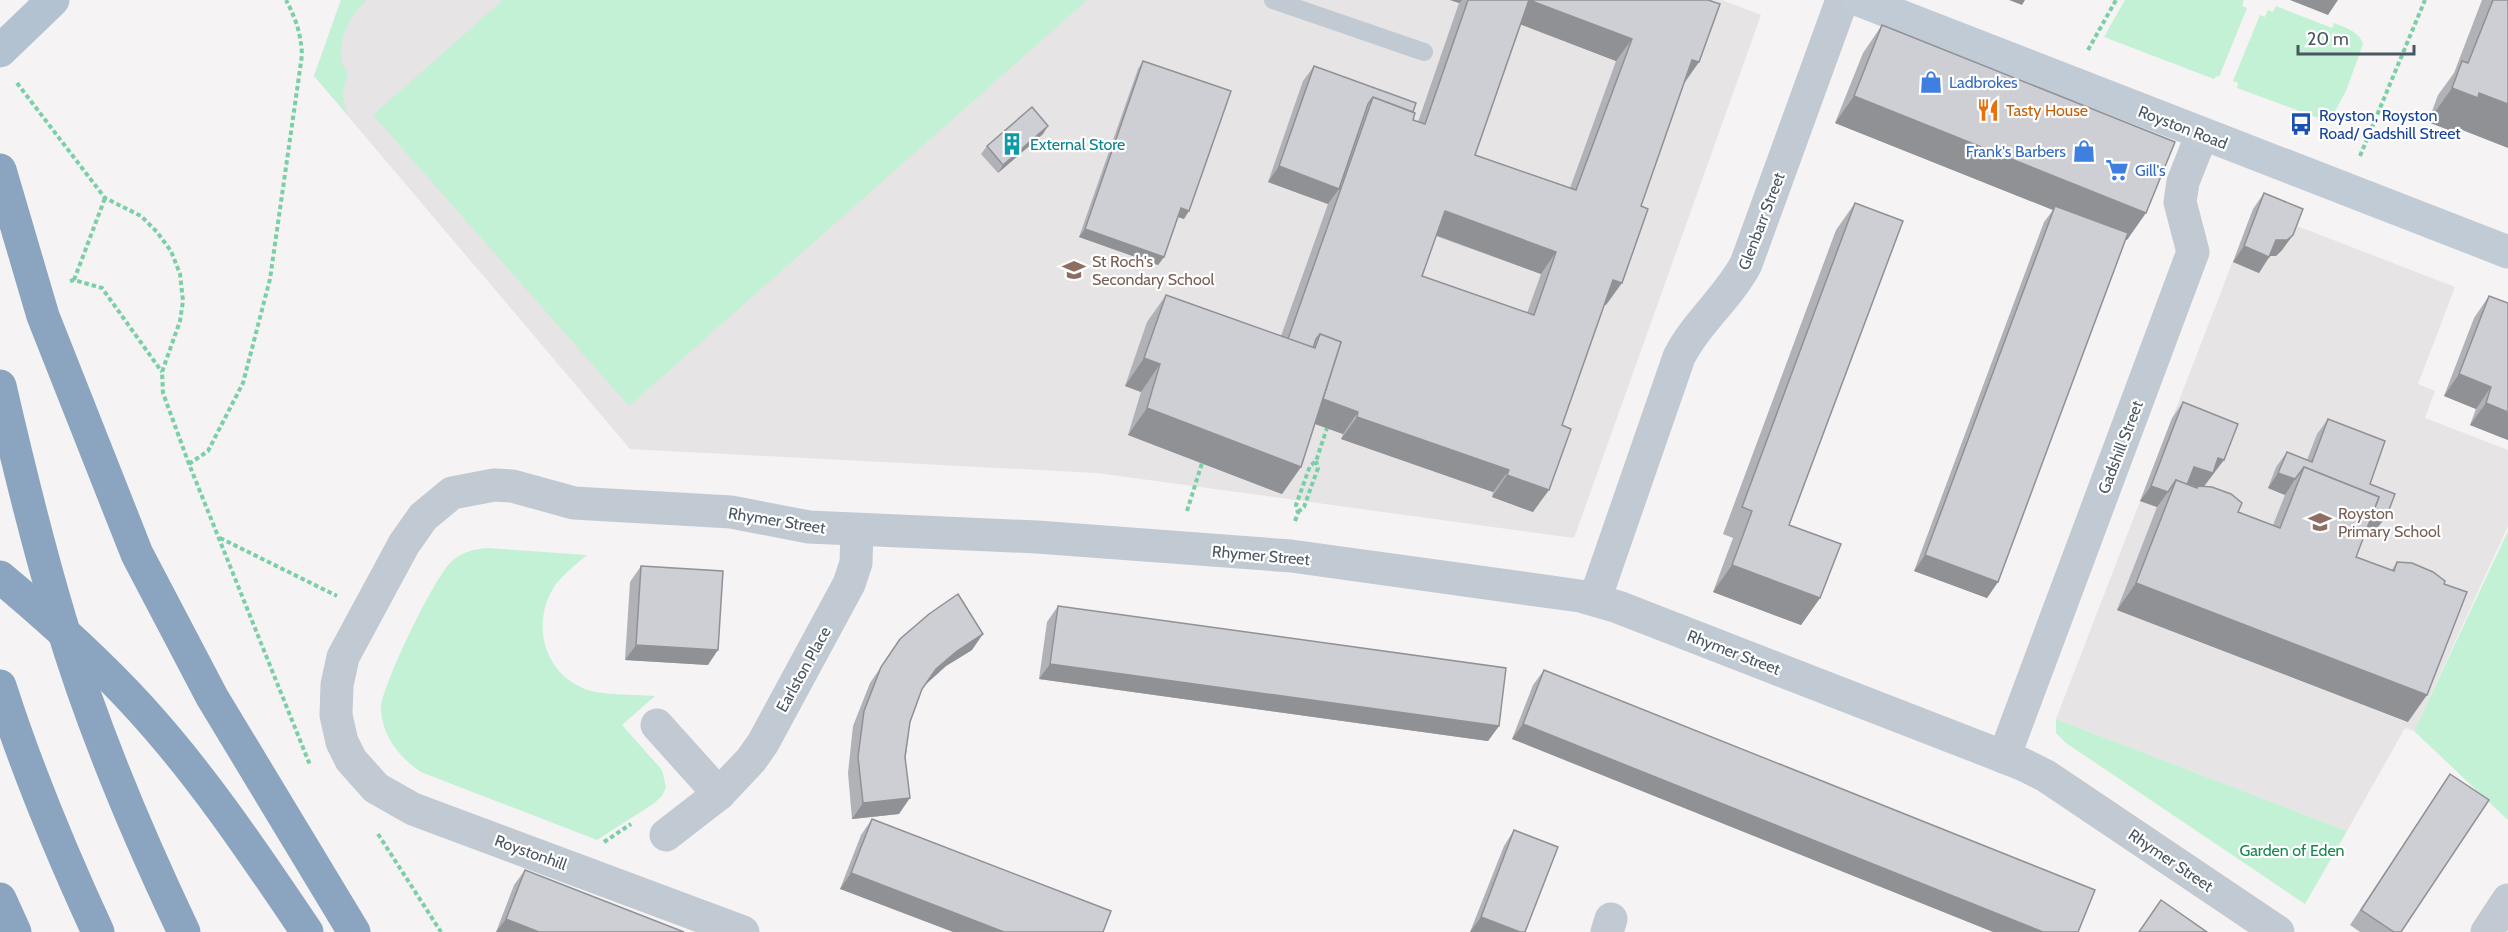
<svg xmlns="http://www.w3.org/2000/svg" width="2508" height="932" font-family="Cabin,sans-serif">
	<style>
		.education { fill: #e6e4e5 }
		.green { fill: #c3f1d5 }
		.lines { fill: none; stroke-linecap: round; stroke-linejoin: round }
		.path { stroke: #7ad0a6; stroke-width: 4; stroke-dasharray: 4.5 3; stroke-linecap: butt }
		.lane { stroke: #c1cad2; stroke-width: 18 }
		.street { stroke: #c1cad2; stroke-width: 33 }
		.secondary { stroke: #c1cbd6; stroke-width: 33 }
		.primary { stroke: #b3c2d1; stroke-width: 33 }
		.highway { stroke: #8ba5c1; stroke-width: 33 }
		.wall { fill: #b0b2b7; fill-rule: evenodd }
		.shaded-wall { fill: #909195 }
		.building { fill: #cdcfd5; stroke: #909195; stroke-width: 1.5; fill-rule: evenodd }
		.labels { text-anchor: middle; stroke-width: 4.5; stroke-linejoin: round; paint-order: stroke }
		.shop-label { font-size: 16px; fill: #366cbe; stroke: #fff; text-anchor: start }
		.food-label { font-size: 16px; fill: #c56008; stroke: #fff; text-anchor: start }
		.transit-label { font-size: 16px; fill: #164399; stroke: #fff; text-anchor: start }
		.street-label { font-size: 16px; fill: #4a5661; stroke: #fff }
		.culture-label { font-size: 16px; fill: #0d838f; stroke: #fff; text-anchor: start }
		.education-label { font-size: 16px; fill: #785e54; stroke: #fff; text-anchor: start }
		.park-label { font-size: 16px; fill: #17864f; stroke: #fff }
	</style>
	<rect width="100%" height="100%" fill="#f5f3f3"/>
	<g class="education">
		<polygon points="341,0 1722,0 1761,15 1574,538 1097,473 630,449 314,76"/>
		<polygon points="2253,209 2455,287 2418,384 2435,391 2425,418 2508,450 2508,526 2414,731 2405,728 2347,831 2056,719"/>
	</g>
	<g class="green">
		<path d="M 341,0 L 367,0 C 347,17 331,51 348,74 C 341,90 342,100 348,115 L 314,76 Z"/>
		<polygon points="503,0 1087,0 629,406 373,115"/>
		<polygon points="2125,0 2244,0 2242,6 2247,8 2219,77 2216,76 2214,79 2104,37"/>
		<path d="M 2276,6 L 2332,28 L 2334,23 C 2346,28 2359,31 2363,44 L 2346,91 L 2329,122 L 2237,88 L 2238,83 L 2233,81 L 2260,15 L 2265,17 L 2268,10 L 2273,12 Z"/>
		<polygon points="2508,531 2508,820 2414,731"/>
		<path d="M 488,548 L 587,555 C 576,564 565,573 556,584 C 530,621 543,673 585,689 C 603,696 635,694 655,696 L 622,725 L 662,770 L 666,787 L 662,796 L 653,804 L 597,840 L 421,772 C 400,758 382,736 381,709 C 380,689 435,576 451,562 C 462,552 473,549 488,548 Z"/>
		<polygon points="2056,719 2347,831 2305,904 2066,743 2056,733"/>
	</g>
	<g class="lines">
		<g class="path">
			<polyline points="2088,50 2116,0"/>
			<polyline points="17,83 105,198 141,216 157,232 171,251 180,274 183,301 180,321 162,372 163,393 189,464 310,765"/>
			<polyline points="2360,156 2425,0"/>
			<polyline points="74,280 105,198"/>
			<polyline points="70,281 74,280 102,288 162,372"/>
			<path d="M 189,464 L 208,451 L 243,383 L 270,279 L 302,55 C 301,34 296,19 286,0"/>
			<polyline points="1187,511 1202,463"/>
			<polyline points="1298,512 1304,507 1318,468 1316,461"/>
			<polyline points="1295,521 1298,513 1296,505 1310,466 1316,461 1327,428"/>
			<polyline points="220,538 337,596"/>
			<polyline points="378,834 441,932"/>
			<polyline points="604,842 631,824"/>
		</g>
		<polyline class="lane" points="1273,0 1424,52"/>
		<g class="street">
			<path d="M 1595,599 L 1679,357 C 1696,323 1728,298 1746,264 L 1842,0"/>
			<polyline points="657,725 719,794"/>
			<polyline points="2004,757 2193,252 2180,202 2183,182 2202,134"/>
			<polyline points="666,835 719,794 751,760 763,743 849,584 856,563 857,530"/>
			<polyline points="743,932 413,809 376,788 351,760 342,742 336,715 337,685 343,657 404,544 423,517 452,493 494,485 512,486 574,503 731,512 809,527 1037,537 1291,556 1580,596 1618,607 2022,764 2046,776 2278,932"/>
			<polyline points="1607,932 1611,919"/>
			<polyline points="2487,932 2508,900"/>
		</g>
		<polyline class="secondary" points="1859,0 2508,252"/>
		<polyline class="primary" points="0,51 53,0"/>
		<g class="highway">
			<polyline points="0,170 43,316 137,554 212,697 354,932"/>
			<path d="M 0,386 C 18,464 37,542 60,619 C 92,727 136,831 184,932"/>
			<path d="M 0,577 C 49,618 97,661 140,708 C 203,777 255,855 307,932"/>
			<path d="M 0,686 C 27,770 61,852 98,932"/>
			<polyline points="0,899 15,932"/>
		</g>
	</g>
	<g class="wall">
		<path d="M 1450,0 L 1708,0 L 1699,62 L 1684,84 L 1606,305 L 1604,305 L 1562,425 L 1533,512 L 1492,497 L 1493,492 L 1341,439 L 1343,434 L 1315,424 L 1301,467 L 1282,494 L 1128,435 L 1141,392 L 1125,386 L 1147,322 L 1166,295 L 1281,336 L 1328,204 L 1268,182 L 1303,81 L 1314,66 L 1413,112 L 1413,120 L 1418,122 L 1459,3 ZM 1520,24 L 1616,61 L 1570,188 L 1475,155 ZM 1436,236 L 1541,274 L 1527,313 L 1422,276 Z"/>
		<polygon points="2482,0 2508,0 2457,128 2454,132 2428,122 2438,95 2454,73"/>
		<polygon points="1882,25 2127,240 2125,239 1998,582 1987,598 1914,571 2044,222 2053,210 1835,123 1863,53"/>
		<polygon points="1143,61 1184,219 1178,217 1164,257 1158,265 1079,237 1138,69"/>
		<polygon points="1043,134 998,173 981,154 987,146"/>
		<polygon points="2264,193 2293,235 2282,250 2276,256 2270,256 2259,273 2233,262 2253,209"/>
		<polygon points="1855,203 1789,525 1820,598 1801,625 1713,592 1733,538 1723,534 1836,230"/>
		<polygon points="2489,296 2508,303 2508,440 2470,425 2476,409 2444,396 2474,318"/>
		<polygon points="2183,402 2213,475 2212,475 2204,486 2238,512 2273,525 2285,495 2268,488 2276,467 2287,452 2307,460 2317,434 2328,419 2370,484 2376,530 2368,527 2356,557 2391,571 2397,562 2408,722 2117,610 2157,507 2140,501 2172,418"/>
		<polygon points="641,566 708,665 625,660 630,582"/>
		<polygon points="1058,606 1499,726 1488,741 1039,679 1047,622"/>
		<polygon points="900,639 972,650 946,666 925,685 922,689 910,722 899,814 852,819 848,773 853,726 870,683"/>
		<polygon points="1544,670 2078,932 1512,739 1533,685"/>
		<polygon points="2450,774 2401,932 2360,932 2350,925"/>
		<polygon points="872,819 1103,932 840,889 861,835"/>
		<polygon points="1514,830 1525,932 1470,932 1504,846"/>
		<polygon points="525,870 684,932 496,932 514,885"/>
	</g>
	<g class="shaded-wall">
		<polygon points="1450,0 1462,0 1459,3"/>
		<polygon points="1529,0 1632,39 1616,61 1514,22"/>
		<polygon points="2009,0 2025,0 2022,5"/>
		<polygon points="2290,0 2338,0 2328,15"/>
		<polygon points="1692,60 1699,62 1683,84"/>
		<polygon points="2452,88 2479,93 2508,104 2508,148 2457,128 2454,132 2428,122"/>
		<polygon points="1854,96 2146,213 2127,240 2054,211 2055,206 2053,210 1835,123"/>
		<polygon points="1048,126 1043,134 998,173 1003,165"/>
		<polygon points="1279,166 1339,189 1328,204 1268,182"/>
		<polygon points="1181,208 1189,211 1184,219 1175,216"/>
		<polygon points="1445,211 1556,252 1541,274 1430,233"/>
		<polygon points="1085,229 1164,257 1158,265 1079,237"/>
		<polygon points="2293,235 2282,250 2276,256 2266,256 2269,257 2259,273 2233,262 2244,246 2276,240"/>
		<polygon points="1613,280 1622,283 1606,305 1598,302"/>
		<polygon points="1144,358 1160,364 1141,392 1125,386"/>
		<polygon points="2459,374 2491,387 2476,409 2444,396"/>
		<polygon points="1319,398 1358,412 1343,434 1304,420"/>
		<polygon points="2486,403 2508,412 2508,440 2470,425"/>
		<polygon points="1147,408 1301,467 1282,494 1128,435"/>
		<polygon points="1357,417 1509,470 1493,492 1341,439"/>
		<polygon points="2218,458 2224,460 2202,489 2183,482 2194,467"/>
		<polygon points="2278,473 2295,479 2285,495 2268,488"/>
		<polygon points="1507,475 1549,490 1533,512 1492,497"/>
		<polygon points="2299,481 2387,515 2376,530 2292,498"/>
		<polygon points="2151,486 2168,492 2157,507 2140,501"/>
		<polygon points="1925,555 1998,582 1987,598 1914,571"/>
		<polygon points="1732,565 1820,598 1801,625 1713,592"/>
		<polygon points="2136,583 2427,695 2408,722 2117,610"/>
		<polygon points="983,634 972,650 946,666 925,685 936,669 957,651"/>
		<polygon points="636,645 718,650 708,665 625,660"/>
		<polygon points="1050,664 1499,726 1488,741 1039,679"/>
		<polygon points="1523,724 2043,932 1993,932 1512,739"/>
		<polygon points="910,798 899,814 852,819 863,803"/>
		<polygon points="851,873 1004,932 953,932 840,889"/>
		<polygon points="1481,917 1520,932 1470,932"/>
		<polygon points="506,919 539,932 496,932"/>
	</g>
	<g class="building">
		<path d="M 1468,0 L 1529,0 L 1475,155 L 1576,190 L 1632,39 L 1529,0 L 1708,0 L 1720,4 L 1699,62 L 1692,60 L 1641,206 L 1648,209 L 1622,283 L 1613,280 L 1562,425 L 1571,429 L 1549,490 L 1507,475 L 1509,470 L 1357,417 L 1358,412 L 1323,399 L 1341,342 L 1320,334 L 1316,339 L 1313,348 L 1288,339 L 1373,97 L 1415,113 L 1413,120 L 1425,124 ZM 1445,211 L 1556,252 L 1534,315 L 1422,276 Z"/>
		<polygon points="2493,0 2508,0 2508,104 2479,93 2478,98 2452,88 2462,61 2468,63"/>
		<polygon points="1882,25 2175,142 2146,213 1854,96"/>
		<polygon points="1143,61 1231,91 1189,211 1181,208 1164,257 1085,229"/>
		<polygon points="1314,66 1416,103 1413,112 1373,97 1368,104 1339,189 1279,166"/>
		<polygon points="1032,107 1048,126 1003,165 987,146"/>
		<polygon points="2264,193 2303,209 2293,235 2287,240 2276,240 2269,257 2244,246"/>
		<polygon points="1855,203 1903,221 1789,525 1841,544 1820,598 1732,565 1752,511 1742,507"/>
		<polygon points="2055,206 2128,233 1998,582 1925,555"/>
		<polygon points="1166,295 1315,348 1320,334 1341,342 1301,467 1147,408 1160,364 1144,358"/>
		<polygon points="2489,296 2508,303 2508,412 2486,403 2491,387 2459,374"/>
		<polygon points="2183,402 2238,424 2224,460 2218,458 2213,473 2194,467 2187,485 2176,480 2168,492 2151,486"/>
		<polygon points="2328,419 2385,441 2370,484 2395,494 2387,515 2374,510 2379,497 2304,467 2295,479 2278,473 2287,452 2312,462"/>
		<polygon points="2304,467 2379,497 2356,557 2394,571 2397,562 2412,563 2433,572 2445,581 2444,584 2467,592 2427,695 2136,583 2176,480 2197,488 2198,486 2212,487 2231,494 2242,503 2238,512 2280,528"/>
		<polygon points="641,566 723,571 718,650 636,645"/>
		<polygon points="958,594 983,634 957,651 936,669 922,689 910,722 905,757 910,798 863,803 858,757 864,711 881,667 900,639 929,614"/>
		<polygon points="1058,606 1506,668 1499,726 1050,664"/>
		<polygon points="1544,670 2095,890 2078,932 2043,932 1523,724"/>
		<polygon points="2450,774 2489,800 2401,932 2394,932 2361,910"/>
		<polygon points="872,819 1111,911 1103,932 1004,932 851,873"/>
		<polygon points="1514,830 1558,847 1525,932 1520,932 1481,917"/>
		<polygon points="525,870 684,932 539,932 506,919"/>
		<polygon points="2161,900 2207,932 2139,932"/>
	</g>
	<defs>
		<g id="shop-bare" transform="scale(1.8)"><path d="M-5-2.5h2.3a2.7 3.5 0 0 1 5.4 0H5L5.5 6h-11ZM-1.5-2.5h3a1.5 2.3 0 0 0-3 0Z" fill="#3f7fe0" stroke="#fff" stroke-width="2.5" paint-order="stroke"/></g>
		<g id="restaurant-bare" transform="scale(1.8)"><path d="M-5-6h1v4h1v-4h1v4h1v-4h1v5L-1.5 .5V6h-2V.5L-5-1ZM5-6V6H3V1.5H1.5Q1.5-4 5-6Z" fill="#e8710a" stroke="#fff" stroke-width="2.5" paint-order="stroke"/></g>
		<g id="bus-bare" transform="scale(1.8)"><path d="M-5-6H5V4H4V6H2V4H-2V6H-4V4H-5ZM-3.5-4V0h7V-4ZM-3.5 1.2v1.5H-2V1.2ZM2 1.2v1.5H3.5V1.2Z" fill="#1a4fb4" stroke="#fff" stroke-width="2.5" paint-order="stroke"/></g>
		<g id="building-bare" transform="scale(1.8)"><path d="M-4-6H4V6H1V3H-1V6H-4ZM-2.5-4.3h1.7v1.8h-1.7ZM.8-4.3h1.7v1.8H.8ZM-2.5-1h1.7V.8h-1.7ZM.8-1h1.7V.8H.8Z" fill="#0f9aa8" stroke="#fff" stroke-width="2.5" paint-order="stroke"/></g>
		<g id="supermarket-bare" transform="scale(1.8)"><path d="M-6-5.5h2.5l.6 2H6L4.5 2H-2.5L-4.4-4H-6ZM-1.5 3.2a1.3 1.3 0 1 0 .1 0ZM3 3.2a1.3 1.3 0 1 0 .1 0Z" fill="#3f7fe0" stroke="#fff" stroke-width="2.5" paint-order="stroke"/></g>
		<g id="school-bare" transform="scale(1.8)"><path d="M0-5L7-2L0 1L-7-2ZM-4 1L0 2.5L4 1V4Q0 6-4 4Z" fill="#8d6e63" stroke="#fff" stroke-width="2.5" paint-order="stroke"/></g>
	</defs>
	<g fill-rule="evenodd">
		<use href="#shop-bare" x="1931" y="82"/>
		<use href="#restaurant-bare" x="1988" y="110"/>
		<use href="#bus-bare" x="2301" y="124"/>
		<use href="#building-bare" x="1012" y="144"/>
		<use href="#shop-bare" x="2084" y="151"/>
		<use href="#supermarket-bare" x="2117" y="170"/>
		<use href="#school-bare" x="1074" y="270"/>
		<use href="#school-bare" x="2320" y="522"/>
	</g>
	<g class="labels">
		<g class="shop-label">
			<text x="1949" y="88">Ladbrokes</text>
			<text x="2066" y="157" text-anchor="end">Frank's Barbers</text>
			<text x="2135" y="176">Gill's</text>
		</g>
		<g class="food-label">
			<text x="2006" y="116">Tasty House</text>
		</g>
		<g class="transit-label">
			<text x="2319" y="121">Royston, Royston<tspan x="2319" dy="18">Road/ Gadshill Street</tspan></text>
		</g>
		<g class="street-label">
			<text transform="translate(2183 127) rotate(21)" y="6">Royston Road</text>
			<text transform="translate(1761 221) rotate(-69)" y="6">Glenbarr Street</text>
			<text transform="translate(2120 447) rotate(-69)" y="6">Gadshill Street</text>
			<text transform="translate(777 520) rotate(9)" y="6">Rhymer Street</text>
			<text transform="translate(1261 555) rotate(5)" y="6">Rhymer Street</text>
			<text transform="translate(1734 652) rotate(21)" y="6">Rhymer Street</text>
			<text transform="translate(803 669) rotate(-61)" y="6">Earlston Place</text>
			<text transform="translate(531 852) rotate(20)" y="6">Roystonhill</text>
			<text transform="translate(2171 860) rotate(34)" y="6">Rhymer Street</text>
		</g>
		<g class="culture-label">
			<text x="1030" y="150">External Store</text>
		</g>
		<g class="education-label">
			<text x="1092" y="267">St Roch's<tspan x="1092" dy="18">Secondary School</tspan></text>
			<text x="2338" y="519">Royston<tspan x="2338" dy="18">Primary School</tspan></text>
		</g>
		<g class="park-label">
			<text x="2292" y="856">Garden of Eden</text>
		</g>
	</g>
	<path d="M2298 45v9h116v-9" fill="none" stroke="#4a5661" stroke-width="3"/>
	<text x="2307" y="45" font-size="18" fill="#4a5661" stroke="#ffffff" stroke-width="4.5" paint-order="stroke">20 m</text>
</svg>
